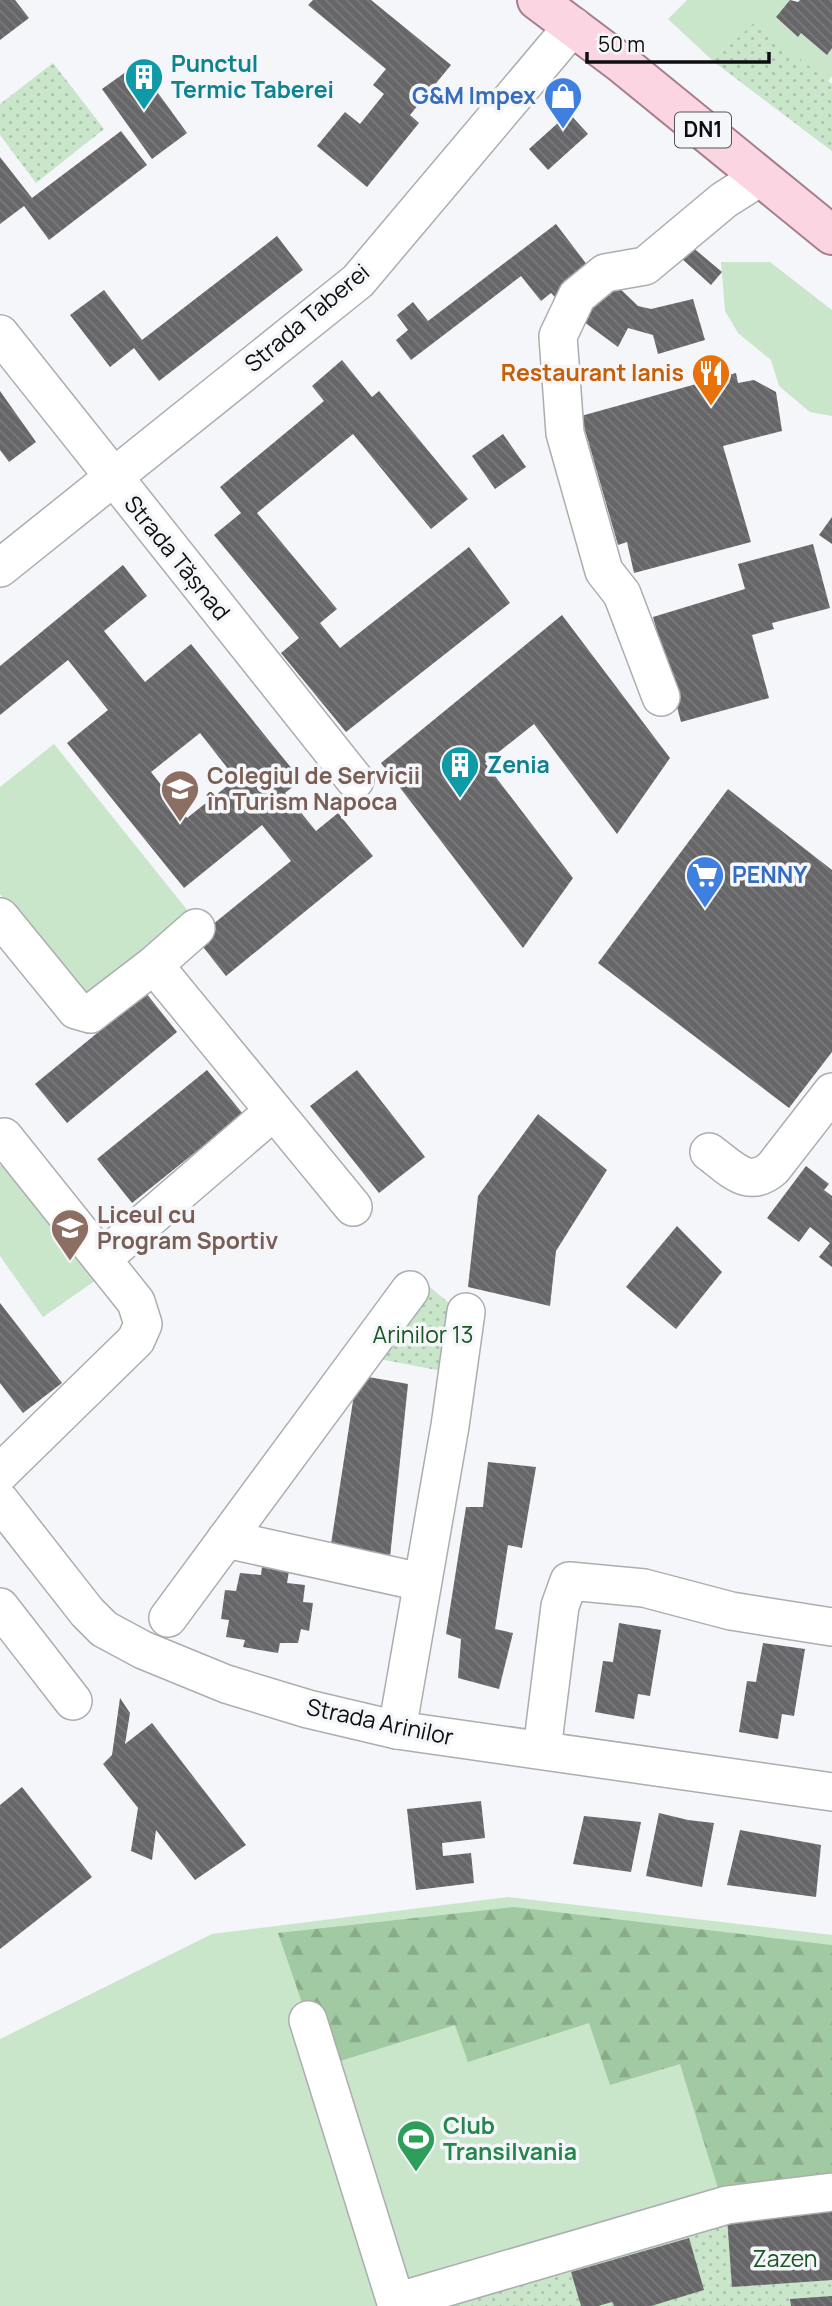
<svg xmlns="http://www.w3.org/2000/svg" width="832" height="2306" font-family="Manrope,sans-serif">
	<style>
		.green { fill: #c9e5ca }
		.forest { fill: url(#forest-firs) }
		.park { fill: url(#park-dots) }
		.building { fill: url(#building-back-hatch); fill-rule: evenodd }
		.lines { fill: none; stroke-linecap: round; stroke-linejoin: round }
		.minor-casing { stroke: #abadb0; stroke-width: 40 }
		.major-casing { stroke: #a67e8b; stroke-width: 42 }
		.minor { stroke: #fff; stroke-width: 37 }
		.major { stroke: #fbd6e2; stroke-width: 38 }
		.labels { text-anchor: middle; stroke-width: 7; stroke-linejoin: round; paint-order: stroke }
		.shield { fill: #f4f6f9; stroke: #525455; stroke-width: 2 }
		.shield-label { font-size: 21px; font-weight: bold; fill: #0d0e0f }
		.culture-label { font-size: 23px; font-weight: bold; fill: #0d838f; stroke: #f4f6f9; text-anchor: start }
		.shop-label { font-size: 23px; font-weight: bold; fill: #366cbe; stroke: #f4f6f9; text-anchor: end }
		.street-label { font-size: 23px; fill: #0d0e0f; stroke: #f4f6f9 }
		.food-label { font-size: 23px; font-weight: bold; fill: #c56008; stroke: #f4f6f9; text-anchor: end }
		.education-label { font-size: 23px; font-weight: bold; fill: #785e54; stroke: #f4f6f9; text-anchor: start }
		.park-label { font-size: 23px; fill: #1b5523; stroke: #f4f6f9 }
		.leisure-label { font-size: 23px; font-weight: bold; fill: #27864d; stroke: #f4f6f9; text-anchor: start }
	</style>
	<defs>
		<pattern id="forest-firs" width="22" height="20" patternUnits="userSpaceOnUse" patternTransform="scale(1.75)"><rect width="22" height="20" fill="#a1c9a2"/><path d="M5 1l3.5 6h-7zM16 11l3.5 6h-7z" fill="#89ab8a"/></pattern>
		<pattern id="park-dots" width="8" height="8" patternUnits="userSpaceOnUse" patternTransform="scale(1.75)"><rect width="8" height="8" fill="#c9e5ca"/><path d="M2 2h.1M6 6h.1" fill="none" stroke="#abc3ac" stroke-width="1.8" stroke-linecap="round"/></pattern>
		<pattern id="building-back-hatch" width="6" height="6" patternUnits="userSpaceOnUse" patternTransform="scale(1.75)"><rect width="6" height="6" fill="#666567"/><path d="M-1 5l2 2M0 0l6 6M5-1l2 2" fill="none" stroke="#7a7a7b"/></pattern>
	</defs>
	<rect width="100%" height="100%" fill="#f4f6f9"/>
	<g class="green">
		<polygon points="687,0 790,0 776,17 797,36 801,33 832,48 832,76 828,81 832,84 832,151 713,61 668,19"/>
		<polygon points="721,262 770,262 832,310 832,416 810,412 779,386 771,360 738,333 725,311"/>
		<polygon points="54,744 192,916 86,1001 0,894 0,787"/>
		<polygon points="13,1157 99,1278 43,1317 0,1256 0,1166"/>
		<polygon points="508,1897 832,1935 832,2306 0,2306 0,2039 212,1934"/>
	</g>
	<polygon class="forest" points="514,1907 832,1945 832,2192 721,2198 680,2064 610,2085 589,2023 468,2062 455,2025 337,2062 308,2020 278,1933"/>
	<g class="park">
		<polygon points="754,23 832,84 832,151 713,61"/>
		<polygon points="53,63 104,129 36,183 0,135 0,104"/>
		<polygon points="425,1283 455,1308 447,1372 374,1358"/>
		<polygon points="832,2209 832,2306 440,2306 571,2272 688,2238 704,2221"/>
	</g>
	<g class="building">
		<polygon points="0,0 15,0 29,18 0,40"/>
		<polygon points="313,0 371,0 451,65 410,115 419,123 367,187 317,146 345,112 360,124 384,94 373,85 386,69 308,5"/>
		<polygon points="790,0 798,2 800,0 832,0 832,48 827,55 801,33 798,37 776,17"/>
		<polygon points="137,64 187,133 152,159 102,89"/>
		<polygon points="569,113 588,134 548,170 529,149"/>
		<polygon points="121,131 147,165 49,240 24,206 0,224 0,157 32,198"/>
		<polygon points="556,224 591,270 555,297 551,293 541,301 521,276 411,360 396,340 408,330 397,315 413,302 428,321"/>
		<polygon points="277,236 303,270 159,381 134,348 110,367 70,315 104,290 142,340"/>
		<polygon points="691,246 722,272 711,285 681,258"/>
		<polygon points="613,282 638,306 651,309 693,299 705,340 658,354 653,335 628,328 618,347 580,319"/>
		<polygon points="342,360 372,397 379,391 468,499 431,529 353,434 257,513 337,609 320,623 340,648 469,547 510,603 346,732 281,653 299,638 214,535 241,513 220,487 324,401 312,386"/>
		<polygon points="736,373 738,383 754,380 776,392 782,431 723,446 751,542 634,573 627,542 618,545 581,416"/>
		<polygon points="0,391 36,442 9,462 0,450"/>
		<polygon points="503,434 526,467 495,489 472,456"/>
		<polygon points="832,517 832,544 819,535"/>
		<polygon points="813,544 830,608 772,623 774,629 752,635 769,698 681,722 653,617 745,589 738,564"/>
		<path d="M 123,565 L 147,596 L 104,631 L 145,682 L 191,644 L 301,780 L 285,793 L 316,831 L 338,813 L 373,856 L 226,976 L 196,938 L 291,861 L 262,825 L 184,888 L 67,743 L 108,710 L 68,660 L 0,715 L 0,666 ZM 200,733 L 236,779 L 187,818 L 151,772 Z"/>
		<polygon points="562,615 670,758 617,834 534,724 485,763 573,878 523,948 381,763"/>
		<polygon points="728,789 832,870 832,1052 789,1108 598,963"/>
		<polygon points="146,993 177,1032 67,1123 35,1084"/>
		<polygon points="207,1070 243,1114 132,1203 97,1159"/>
		<polygon points="357,1070 425,1157 379,1193 310,1106"/>
		<polygon points="538,1114 607,1170 556,1251 550,1306 468,1287 478,1196"/>
		<polygon points="806,1166 829,1184 824,1190 832,1196 832,1267 819,1257 830,1243 810,1227 799,1242 767,1218"/>
		<polygon points="677,1226 722,1272 676,1329 626,1287"/>
		<polygon points="0,1303 62,1383 23,1413 0,1383"/>
		<polygon points="357,1375 408,1384 390,1557 331,1544"/>
		<polygon points="488,1462 536,1467 522,1548 508,1545 495,1629 513,1633 499,1689 458,1678 461,1639 446,1634 466,1507 483,1507"/>
		<polygon points="262,1567 289,1571 287,1583 305,1585 303,1602 313,1603 309,1631 301,1629 298,1643 280,1643 278,1653 243,1647 245,1640 226,1637 229,1620 221,1619 225,1590 236,1591 240,1573 261,1575"/>
		<polygon points="619,1623 661,1630 650,1696 638,1694 634,1719 595,1712 603,1661 613,1662"/>
		<polygon points="763,1643 805,1649 794,1716 782,1714 778,1739 739,1732 747,1681 756,1682"/>
		<polygon points="120,1698 130,1713 125,1744 152,1723 246,1845 195,1880 156,1830 152,1860 131,1851 138,1808 103,1764 112,1755"/>
		<polygon points="22,1787 92,1877 0,1949 0,1805"/>
		<polygon points="481,1801 485,1838 442,1843 443,1856 471,1853 474,1883 416,1890 407,1809"/>
		<polygon points="659,1813 688,1820 714,1823 702,1887 646,1876"/>
		<polygon points="584,1816 641,1822 631,1872 573,1864"/>
		<polygon points="740,1830 821,1845 816,1897 727,1885"/>
		<polygon points="832,2209 832,2280 732,2287 727,2217"/>
		<polygon points="689,2238 704,2290 651,2306 614,2306 612,2302 598,2306 581,2306 571,2272"/>
		<polygon points="832,2296 832,2306 791,2306 790,2299"/>
	</g>
	<g class="lines">
		<g class="minor-casing">
			<g id="minor">
				<polyline points="0,334 355,780"/>
				<polyline points="0,568 358,281 573,26"/>
				<polyline points="661,697 622,594 604,571 565,433 558,336 577,296 605,273 645,266 724,200 760,177"/>
				<polyline points="0,917 76,1010 90,1014 154,965 353,1207"/>
				<polyline points="154,965 196,928"/>
				<path d="M 709,1152 C 731,1168 748,1190 773,1168 L 832,1092"/>
				<polyline points="102,1259 274,1111"/>
				<polyline points="0,1473 136,1340 143,1324 136,1302 4,1137"/>
				<polyline points="0,1501 87,1612 104,1629 143,1650 226,1684 308,1709 397,1730 832,1792"/>
				<polyline points="226,1539 421,1582"/>
				<polyline points="0,1607 73,1701"/>
				<polyline points="168,1618 410,1290"/>
				<polyline points="397,1730 450,1426 466,1312"/>
				<polyline points="542,1750 560,1606 569,1581 644,1588 731,1611 832,1627"/>
				<polyline points="308,2020 397,2306"/>
				<polyline points="396,2302 727,2205 832,2192"/>
			</g>
		</g>
		<g class="major-casing">
			<polyline id="major" points="537,0 621,63 832,235"/>
		</g>
		<use href="#minor" class="minor"/>
		<use href="#major" class="major"/>
	</g>
	<defs>
		<g id="building-pin" transform="scale(2.0125)"><path d="M0 17L-7.5 6A9.5 9.5 0 1 1 7.5 6Z" fill="#0f9aa8" stroke="#f4f6f9"/><path d="M-4-6H4V6H1V3H-1V6H-4ZM-2.5-4.3h1.7v1.8h-1.7ZM.8-4.3h1.7v1.8H.8ZM-2.5-1h1.7V.8h-1.7ZM.8-1h1.7V.8H.8Z" fill="#fff"/></g>
		<g id="shop-pin" transform="scale(2.0125)"><path d="M0 17L-7.5 6A9.5 9.5 0 1 1 7.5 6Z" fill="#3f7fe0" stroke="#f4f6f9"/><path d="M-5-2.5h2.3a2.7 3.5 0 0 1 5.4 0H5L5.5 6h-11ZM-1.5-2.5h3a1.5 2.3 0 0 0-3 0Z" fill="#fff"/></g>
		<g id="restaurant-pin" transform="scale(2.0125)"><path d="M0 17L-7.5 6A9.5 9.5 0 1 1 7.5 6Z" fill="#e8710a" stroke="#f4f6f9"/><path d="M-5-6h1v4h1v-4h1v4h1v-4h1v5L-1.5 .5V6h-2V.5L-5-1ZM5-6V6H3V1.5H1.5Q1.5-4 5-6Z" fill="#fff"/></g>
		<g id="school-pin" transform="scale(2.0125)"><path d="M0 17L-7.5 6A9.5 9.5 0 1 1 7.5 6Z" fill="#8d6e63" stroke="#f4f6f9"/><path d="M0-5L7-2L0 1L-7-2ZM-4 1L0 2.5L4 1V4Q0 6-4 4Z" fill="#fff"/></g>
		<g id="supermarket-pin" transform="scale(2.0125)"><path d="M0 17L-7.5 6A9.5 9.5 0 1 1 7.5 6Z" fill="#3f7fe0" stroke="#f4f6f9"/><path d="M-6-5.5h2.5l.6 2H6L4.5 2H-2.5L-4.4-4H-6ZM-1.5 3.2a1.3 1.3 0 1 0 .1 0ZM3 3.2a1.3 1.3 0 1 0 .1 0Z" fill="#fff"/></g>
		<g id="stadium-pin" transform="scale(2.0125)"><path d="M0 17L-7.5 6A9.5 9.5 0 1 1 7.5 6Z" fill="#2e9e5b" stroke="#f4f6f9"/><path d="M0-5a6.5 5 0 1 0 0 10a6.5 5 0 1 0 0-10ZM-3.5-1.8h7v3.6h-7Z" fill="#fff"/></g>
	</defs>
	<g fill-rule="evenodd">
		<use href="#building-pin" x="144" y="77"/>
		<use href="#shop-pin" x="563" y="96"/>
		<use href="#restaurant-pin" x="711" y="373"/>
		<use href="#building-pin" x="460" y="765"/>
		<use href="#school-pin" x="180" y="789"/>
		<use href="#supermarket-pin" x="705" y="875"/>
		<use href="#school-pin" x="70" y="1228"/>
		<use href="#stadium-pin" x="416" y="2139"/>
	</g>
	<g class="labels">
		<rect class="shield" x="675" y="112.5" width="56" height="35" rx="5"/>
		<g class="shield-label">
			<text x="703" y="137">DN1</text>
		</g>
		<g class="culture-label">
			<text x="171" y="72">Punctul<tspan x="171" dy="26">Termic Taberei</tspan></text>
			<text x="487" y="773">Zenia</text>
		</g>
		<g class="shop-label">
			<text x="536" y="104">G&amp;M Impex</text>
			<text x="732" y="883" text-anchor="start">PENNY</text>
		</g>
		<g class="street-label">
			<text transform="translate(307 318) rotate(-40)" y="8">Strada Taberei</text>
			<text transform="translate(177 558) rotate(51)" y="8">Strada Tășnad</text>
			<text transform="translate(380 1722) rotate(12)" y="8">Strada Arinilor</text>
		</g>
		<g class="food-label">
			<text x="684" y="381">Restaurant Ianis</text>
		</g>
		<g class="education-label">
			<text x="207" y="784">Colegiul de Servicii<tspan x="207" dy="26">în Turism Napoca</tspan></text>
			<text x="97" y="1223">Liceul cu<tspan x="97" dy="26">Program Sportiv</tspan></text>
		</g>
		<g class="park-label">
			<text x="423" y="1343">Arinilor 13</text>
			<text x="785" y="2267">Zazen</text>
		</g>
		<g class="leisure-label">
			<text x="443" y="2134">Club<tspan x="443" dy="26">Transilvania</tspan></text>
		</g>
	</g>
	<path d="M587 52v10h182v-10" fill="none" stroke="#0d0e0f" stroke-width="3.5"/>
	<text x="598" y="52" font-size="21" fill="#0d0e0f" stroke="#f4f6f9" stroke-width="5" paint-order="stroke">50 m</text>
</svg>
